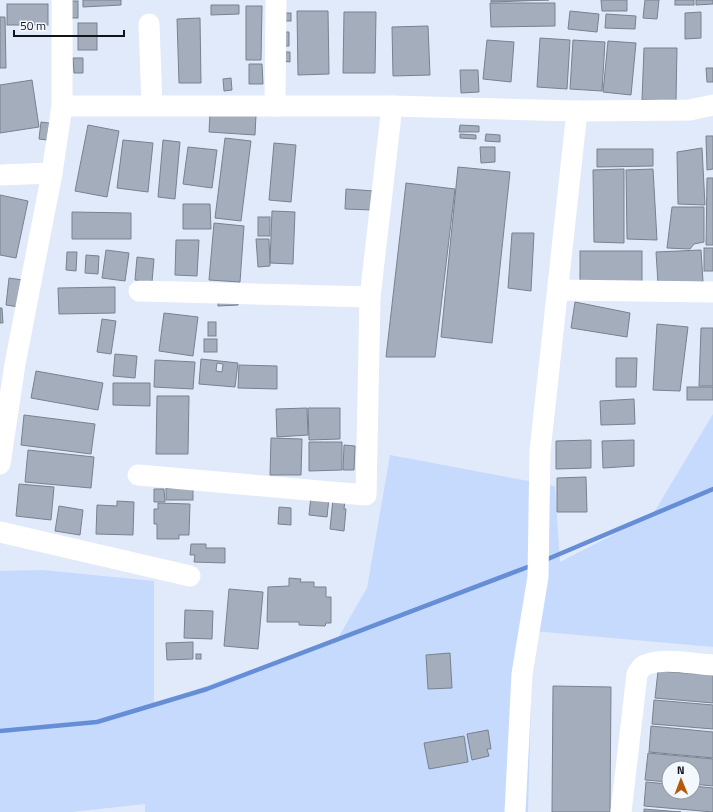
<svg xmlns="http://www.w3.org/2000/svg" width="713" height="812" font-family="'Titillium Web',sans-serif">
	<style>
		.green { fill: #c6dafd }
		.lines { fill: none; stroke-linecap: round; stroke-linejoin: round }
		.stream { stroke: #658ed7; stroke-width: 4.5 }
		.building { fill: #a4adbc; stroke: #79818f; fill-rule: evenodd }
		.minor { stroke: #fff; stroke-width: 21 }
	</style>
	<rect width="100%" height="100%" fill="#e1eafa"/>
	<polygon class="green" points="713,414 713,647 533,631 528,812 145,812 145,804 72,812 0,812 0,571 43,570 154,581 154,705 338,638 367,588 390,455 555,486 560,562 653,514"/>
	<g class="lines">
		<g class="stream">
			<polyline points="543,561 713,489"/>
			<polyline points="0,731 97,722 207,689 533,565"/>
		</g>
	</g>
	<g class="building">
		<polygon points="83,0 121,0 121,5 83,7"/>
		<polygon points="491,0 549,0 491,2"/>
		<polygon points="601,0 627,0 627,11 602,11"/>
		<polygon points="645,0 659,0 657,19 643,18"/>
		<rect x="675" y="0" width="19" height="5"/>
		<polygon points="696,0 713,0 713,4 696,5"/>
		<rect x="69" y="1" width="9" height="17"/>
		<polygon points="490,3 555,3 555,26 491,27"/>
		<rect x="7" y="4" width="41" height="21"/>
		<polygon points="211,5 239,5 239,14 211,15"/>
		<polygon points="246,6 262,6 261,60 246,60"/>
		<polygon points="297,11 328,11 329,74 298,75"/>
		<polygon points="570,11 599,14 597,32 568,29"/>
		<polygon points="344,12 376,12 375,73 343,73"/>
		<polygon points="701,12 701,38 685,39 685,13"/>
		<rect x="282" y="13" width="9" height="8"/>
		<polygon points="606,14 636,16 635,29 605,28"/>
		<polygon points="0,17 5,17 6,68 0,68"/>
		<polygon points="200,18 201,83 179,83 177,19"/>
		<rect x="78" y="23" width="19" height="27"/>
		<polygon points="428,26 430,75 393,76 392,27"/>
		<polygon points="280,32 289,32 289,46 281,46"/>
		<polygon points="540,38 570,40 567,89 537,87"/>
		<polygon points="487,40 514,42 511,82 483,79"/>
		<polygon points="573,40 605,42 602,91 570,89"/>
		<polygon points="608,41 636,43 631,95 603,92"/>
		<polygon points="644,48 677,48 676,101 642,100"/>
		<polygon points="282,52 290,52 290,62 282,61"/>
		<polygon points="73,58 83,58 83,73 74,73"/>
		<polygon points="249,64 262,64 263,84 249,84"/>
		<polygon points="706,68 713,68 713,82 707,82"/>
		<polygon points="460,70 478,70 479,92 461,93"/>
		<polygon points="231,78 232,90 224,91 223,79"/>
		<polygon points="32,80 39,127 0,133 0,85"/>
		<polygon points="210,113 256,115 255,135 209,132"/>
		<polygon points="41,122 49,123 47,140 39,139"/>
		<polygon points="88,125 119,131 107,197 75,191"/>
		<polygon points="460,125 479,126 479,132 459,132"/>
		<polygon points="460,134 476,135 476,139 460,138"/>
		<polygon points="486,134 500,135 500,142 485,141"/>
		<polygon points="706,136 713,136 713,169 707,170"/>
		<polygon points="225,138 251,141 241,221 215,218"/>
		<polygon points="123,140 153,143 148,192 117,188"/>
		<polygon points="163,140 180,142 175,199 158,197"/>
		<polygon points="274,143 296,145 291,202 269,200"/>
		<polygon points="188,147 217,150 212,188 183,184"/>
		<polygon points="480,147 495,147 495,162 481,163"/>
		<polygon points="702,148 705,205 678,204 677,152"/>
		<polygon points="597,149 653,149 653,166 597,167"/>
		<polygon points="458,167 510,172 492,343 441,337"/>
		<polygon points="624,169 624,243 594,242 593,170"/>
		<polygon points="653,169 657,240 627,239 626,170"/>
		<polygon points="707,178 713,178 713,245 706,245"/>
		<polygon points="406,183 455,189 435,357 386,357"/>
		<polygon points="346,189 374,191 373,210 345,209"/>
		<polygon points="0,195 28,201 16,258 0,255"/>
		<polygon points="183,204 210,204 211,229 183,229"/>
		<polygon points="672,207 704,207 704,242 694,244 690,249 667,248"/>
		<polygon points="272,211 295,212 293,264 270,263"/>
		<polygon points="72,212 131,213 131,239 72,239"/>
		<rect x="258" y="217" width="12" height="19"/>
		<polygon points="214,223 244,226 240,282 209,280"/>
		<polygon points="512,233 534,233 531,291 508,288"/>
		<polygon points="256,239 269,239 270,266 258,267"/>
		<polygon points="176,240 199,240 197,276 175,275"/>
		<rect x="704" y="248" width="9" height="23"/>
		<polygon points="106,250 129,253 125,281 102,278"/>
		<polygon points="701,250 703,282 658,284 656,252"/>
		<rect x="580" y="251" width="62" height="32"/>
		<polygon points="67,252 77,252 76,271 66,270"/>
		<polygon points="86,255 99,256 98,274 85,273"/>
		<polygon points="137,257 154,259 152,282 135,280"/>
		<polygon points="9,278 23,280 19,307 6,305"/>
		<polygon points="115,287 115,313 59,314 58,288"/>
		<polygon points="238,299 238,305 218,306 218,300"/>
		<polygon points="575,302 630,313 627,337 571,328"/>
		<polygon points="0,308 2,308 3,323 0,323"/>
		<polygon points="164,313 198,317 193,356 159,351"/>
		<polygon points="102,319 116,321 111,354 97,352"/>
		<rect x="208" y="322" width="8" height="14"/>
		<polygon points="657,324 688,327 680,391 653,390"/>
		<polygon points="701,328 713,328 713,386 699,386"/>
		<rect x="204" y="339" width="13" height="13"/>
		<polygon points="115,354 137,356 135,378 113,376"/>
		<polygon points="616,358 637,358 636,387 616,387"/>
		<path d="M 201,359 L 238,363 L 235,387 L 199,384 ZM 217,363 L 223,364 L 222,372 L 216,371 Z"/>
		<polygon points="155,360 195,362 193,389 154,387"/>
		<polygon points="239,365 277,366 277,389 238,388"/>
		<polygon points="36,371 103,383 98,410 31,398"/>
		<polygon points="113,383 150,383 150,406 113,405"/>
		<rect x="687" y="387" width="26" height="13"/>
		<polygon points="157,396 189,396 188,454 156,454"/>
		<polygon points="634,399 635,424 601,425 600,401"/>
		<polygon points="307,408 308,435 277,437 276,409"/>
		<polygon points="308,408 340,408 340,439 309,440"/>
		<polygon points="24,415 95,424 91,454 21,445"/>
		<polygon points="271,438 302,439 301,475 270,475"/>
		<polygon points="591,440 591,468 556,469 556,441"/>
		<polygon points="634,440 634,466 603,468 602,441"/>
		<polygon points="309,442 342,442 342,470 309,471"/>
		<polygon points="344,445 355,446 354,470 343,470"/>
		<polygon points="28,450 94,457 91,488 25,482"/>
		<polygon points="586,477 587,512 557,512 557,478"/>
		<polygon points="19,484 54,487 51,520 16,516"/>
		<rect x="166" y="488" width="27" height="12"/>
		<polygon points="154,489 164,489 165,502 154,502"/>
		<polygon points="311,496 329,498 327,517 309,515"/>
		<polygon points="333,499 345,500 344,509 346,509 344,531 330,529"/>
		<polygon points="117,501 134,502 133,535 96,534 97,505 117,506"/>
		<polygon points="158,503 190,504 189,535 179,535 179,539 157,539 157,524 154,524 154,509 158,509"/>
		<polygon points="59,506 83,510 80,535 55,531"/>
		<polygon points="279,507 291,508 291,525 278,524"/>
		<polygon points="191,544 206,544 206,548 225,548 225,563 194,562 195,555 190,555"/>
		<polygon points="289,578 301,579 300,582 314,582 314,587 326,587 326,597 331,597 331,623 326,623 325,626 299,625 299,622 267,622 268,587 289,586"/>
		<polygon points="229,589 263,592 258,649 224,646"/>
		<polygon points="185,610 213,611 212,639 184,638"/>
		<polygon points="193,642 193,659 167,660 166,643"/>
		<polygon points="450,653 452,688 428,689 426,655"/>
		<rect x="196" y="654" width="5" height="5"/>
		<polygon points="658,671 713,675 713,703 655,698"/>
		<polygon points="553,686 611,687 610,812 552,812"/>
		<polygon points="654,700 713,705 713,729 652,724"/>
		<polygon points="651,726 713,732 713,758 649,752"/>
		<polygon points="488,730 491,749 487,749 489,756 472,760 467,734"/>
		<polygon points="464,736 468,762 429,769 424,743"/>
		<polygon points="648,753 713,759 713,786 693,784 693,768 669,768 669,782 645,780"/>
		<polygon points="646,782 669,784 669,792 693,792 693,786 713,788 713,812 644,806"/>
		<polygon points="644,809 681,812 644,812"/>
	</g>
	<g class="lines">
		<g class="minor">
			<polyline points="149,24 152,105"/>
			<polyline points="62,106 392,106 577,111 690,110 713,105"/>
			<polyline points="275,106 276,0"/>
			<polyline points="0,175 52,173"/>
			<polyline points="558,290 713,292"/>
			<polyline points="139,291 370,297"/>
			<polyline points="0,464 15,364 52,173 62,106 62,0"/>
			<polyline points="138,475 366,495 370,297 392,106"/>
			<polyline points="0,532 190,576"/>
			<polyline points="515,812 522,674 538,577 540,451 577,111"/>
			<path d="M 621,812 L 637,674 C 639,671 641,667 645,665 C 663,657 693,664 713,665"/>
		</g>
	</g>
	<g transform="translate(681 780) rotate(359)"><circle r="19" fill="#f3f7fe" stroke="#999ca2"/>
	<path d="M0-3L7 15L0 10L-7 15Z" fill="#b65807"/>
	<text y="-6" font-size="11" font-weight="bold" text-anchor="middle" fill="#111419">N</text>
	</g>
	<path d="M14 30v6h110v-6" fill="none" stroke="#111419" stroke-width="2"/>
	<text x="20" y="30" font-size="12" fill="#111419" stroke="#f3f7fe" stroke-width="3" paint-order="stroke">50 m</text>
</svg>
